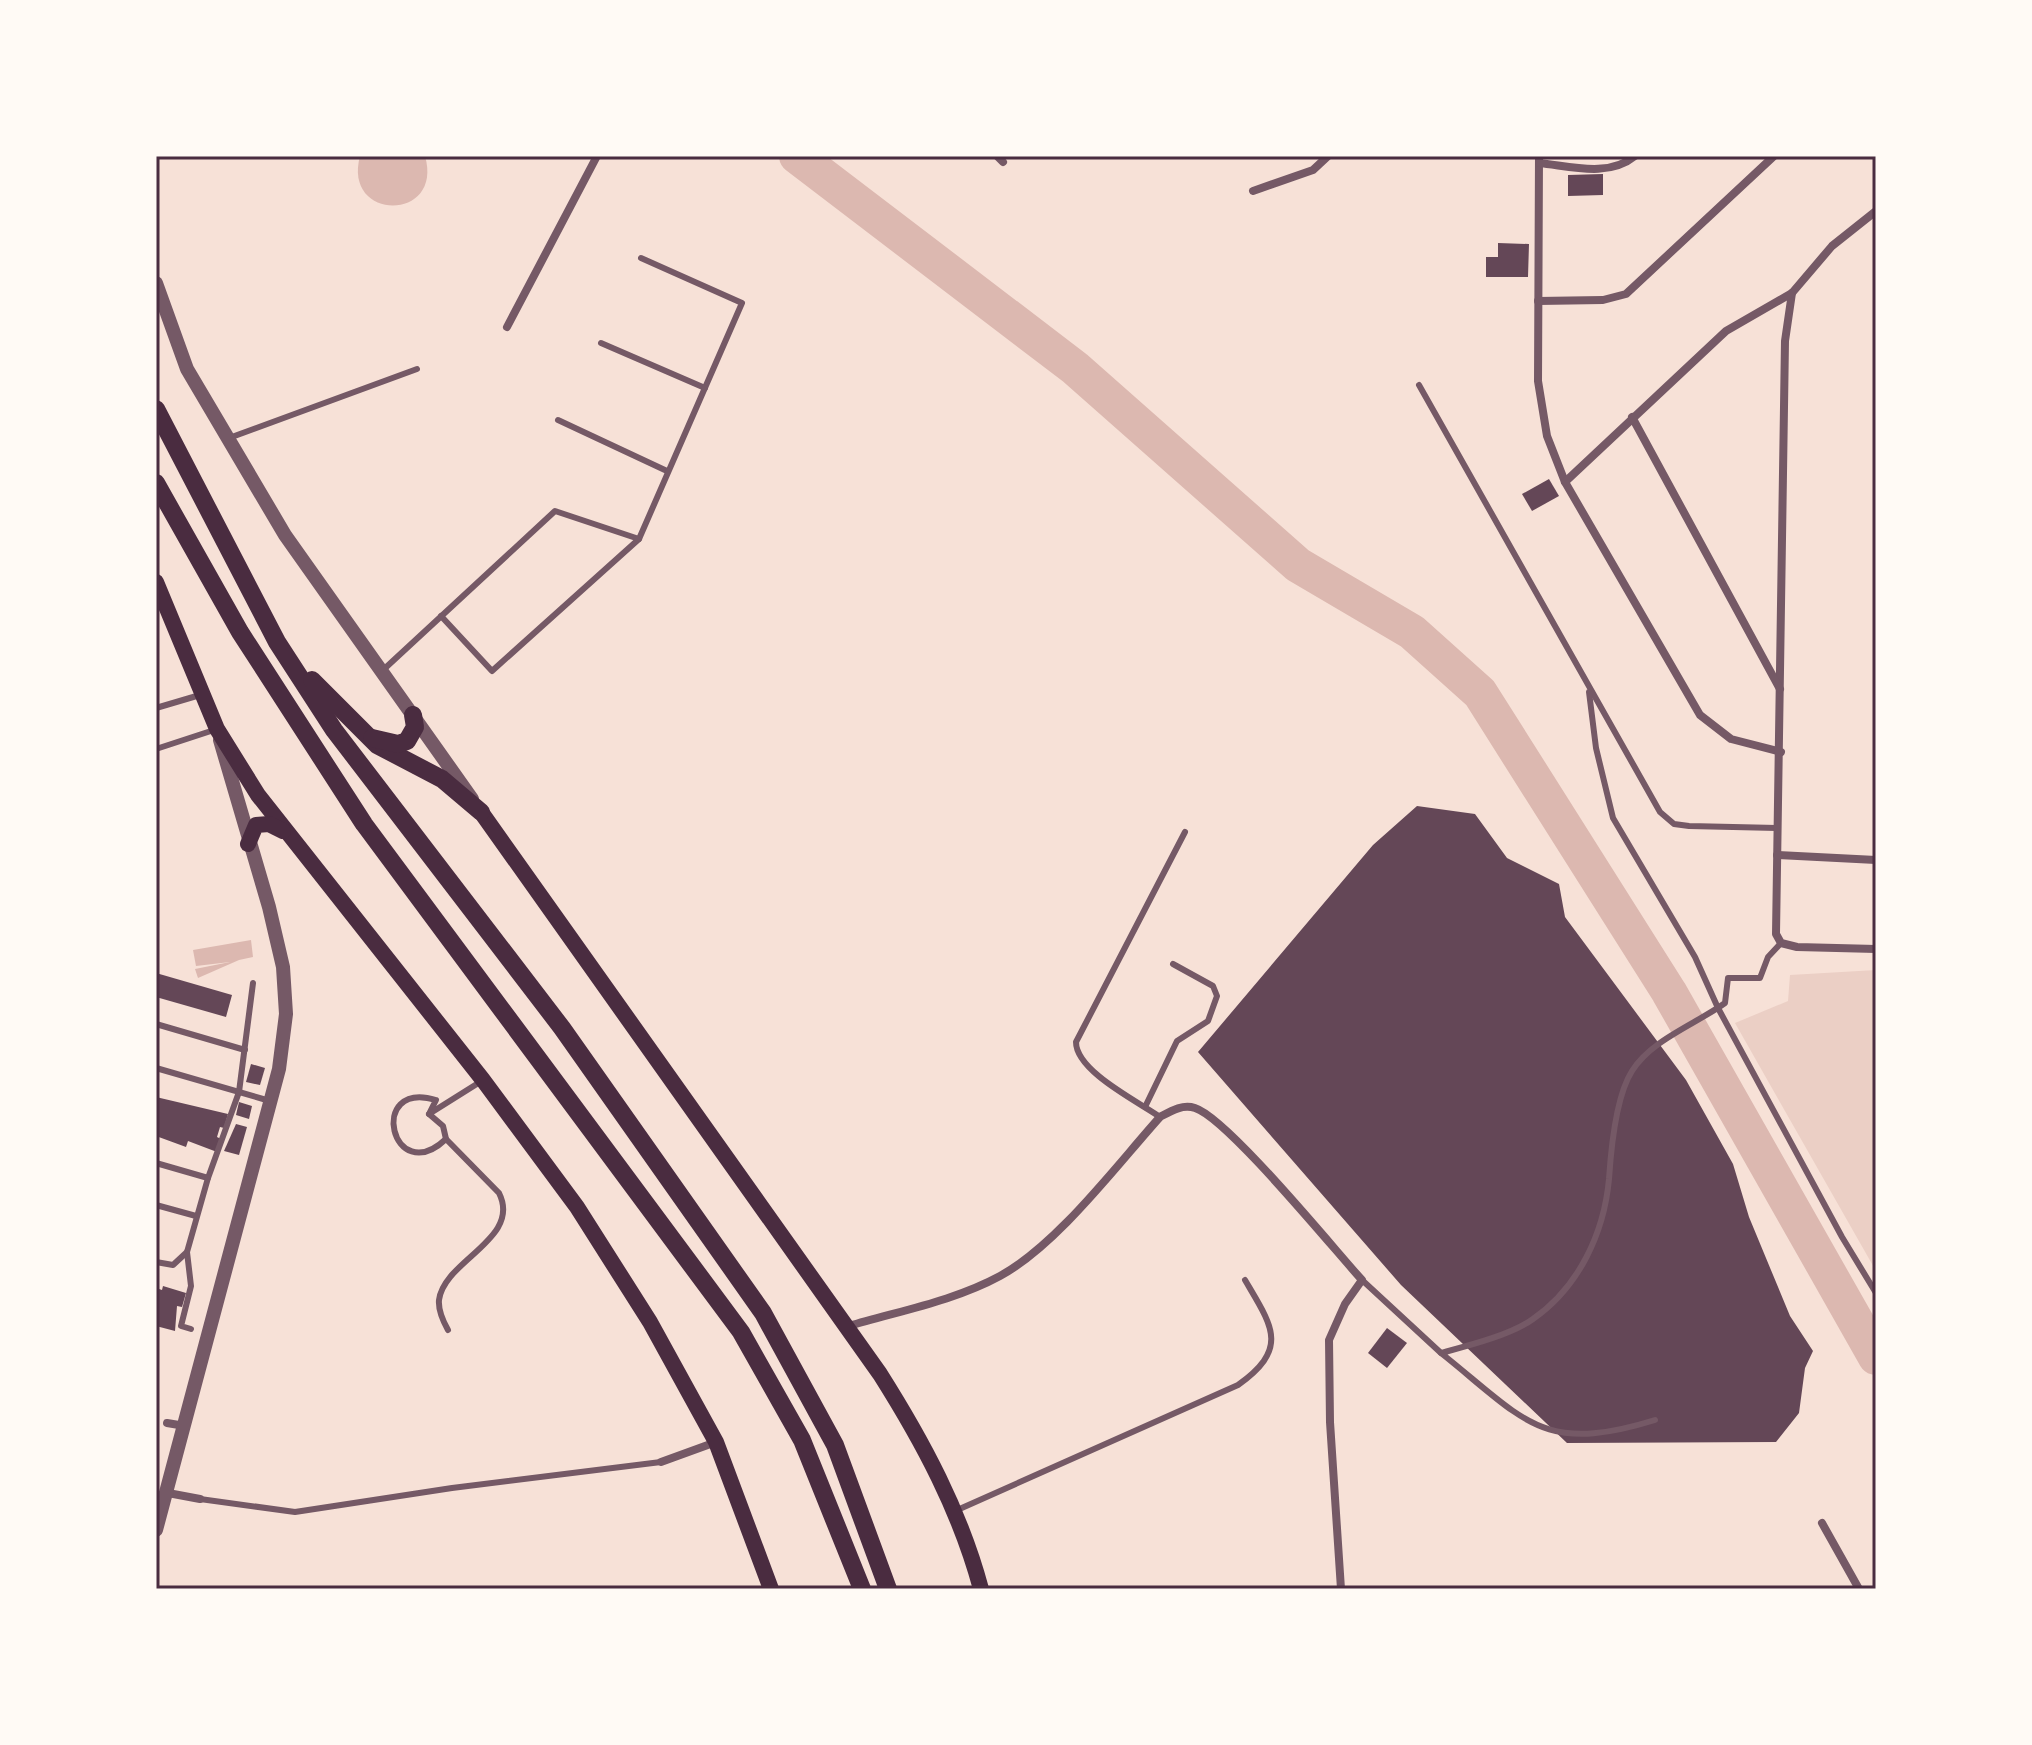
<svg xmlns="http://www.w3.org/2000/svg" width="2032" height="1745" font-family="'IBM Plex Serif',serif">
	<style>
		.green { fill: #ebcfc5 }
		.water { fill: #dcb8b0 }
		.lines { fill: none; stroke-linecap: round; stroke-linejoin: round }
		.river { stroke: #dcb8b0; stroke-width: 36 }
		.building { fill: #644757 }
		.service { stroke: #755966; stroke-width: 6 }
		.minor { stroke: #755966; stroke-width: 8 }
		.tertiary { stroke: #755966; stroke-width: 14 }
		.secondary { stroke: #4a2c40; stroke-width: 16 }
		.trunk { stroke: #4a2c40; stroke-width: 18 }
		.neatline { fill: none; stroke: #4a2c40; stroke-width: 3 }
	</style>
	<rect width="100%" height="100%" fill="#f7e1d7"/>
	<polygon class="green" points="1876,970 1876,1271 1735,1023 1788,1001 1790,975"/>
	<g class="water">
		<path d="M 360,156 L 425,156 C 444,222 342,222 360,156 Z"/>
		<polygon points="251,940 253,957 239,960 198,978 195,969 230,962 196,966 193,950"/>
	</g>
	<g class="lines">
		<polyline class="river" points="797,156 1075,368 1298,565 1412,632 1480,693 1669,992 1876,1357"/>
	</g>
	<g class="building">
		<polygon points="1603,174 1603,195 1568,196 1568,175"/>
		<polygon points="1498,243 1529,244 1528,277 1486,277 1486,257 1498,257"/>
		<polygon points="1549,479 1559,496 1532,511 1522,494"/>
		<polygon points="1417,806 1475,814 1507,858 1559,884 1565,917 1686,1080 1733,1164 1749,1217 1790,1316 1813,1351 1805,1368 1799,1413 1776,1442 1567,1443 1401,1285 1198,1052 1373,845"/>
		<polygon points="156,973 232,995 226,1017 156,997"/>
		<polygon points="251,1064 265,1068 260,1085 246,1082"/>
		<polygon points="156,1097 228,1114 224,1128 220,1127 217,1137 221,1139 217,1152 188,1141 186,1147 156,1136"/>
		<polygon points="239,1102 252,1106 249,1119 236,1115"/>
		<polygon points="236,1124 247,1127 239,1155 224,1151"/>
		<polygon points="163,1286 186,1293 182,1307 177,1306 175,1331 156,1326 156,1288 162,1290"/>
		<polygon points="1387,1328 1407,1343 1387,1368 1368,1353"/>
	</g>
	<g class="lines">
		<g class="service">
			<polyline points="601,343 705,388"/>
			<polyline points="1419,385 1660,812 1674,824 1689,826 1777,828"/>
			<polyline points="558,420 667,471"/>
			<polyline points="229,438 417,369"/>
			<polyline points="441,616 492,671 639,539"/>
			<polyline points="382,671 555,511 639,539 742,303 641,258"/>
			<polyline points="1589,692 1596,748 1613,818 1695,957 1718,1008 1842,1237 1876,1293"/>
			<polyline points="156,708 200,695"/>
			<polyline points="156,749 214,730"/>
			<polyline points="156,1024 245,1050"/>
			<polyline points="156,1068 270,1101"/>
			<polyline points="1145,1107 1177,1041 1208,1021 1217,996 1213,986 1173,964"/>
			<path d="M 429,1114 L 436,1100 C 366,1079 392,1190 446,1139"/>
			<path d="M 1160,1117 C 1137,1101 1076,1071 1076,1042 L 1185,832"/>
			<polyline points="156,1163 208,1178"/>
			<polyline points="156,1205 196,1216"/>
			<polyline points="187,1252 191,1286 181,1326 191,1329"/>
			<polyline points="156,1262 173,1265 187,1252 208,1178 239,1092 253,983"/>
			<polyline points="1362,1280 1441,1353"/>
			<path d="M 448,1330 C 443,1321 438,1311 439,1300 C 444,1260 522,1239 499,1193 L 446,1139 L 443,1126 L 429,1114 L 480,1082"/>
			<path d="M 1655,1420 C 1542,1455 1525,1420 1441,1353 C 1467,1346 1511,1335 1533,1319 C 1579,1287 1604,1233 1609,1179 C 1611,1149 1616,1096 1632,1071 C 1651,1040 1696,1024 1725,1003 L 1728,978 L 1760,978 L 1768,957 L 1781,943"/>
			<polyline points="200,1499 295,1512 452,1488 661,1462"/>
			<path d="M 955,1511 L 1238,1385 C 1290,1348 1272,1326 1245,1280"/>
		</g>
		<g class="minor">
			<polyline points="997,156 1003,162"/>
			<polyline points="1539,156 1538,381 1547,436 1565,482 1700,715 1731,739 1781,752"/>
			<path d="M 1539,163 C 1570,166 1608,178 1635,156"/>
			<polyline points="1253,191 1313,170 1328,156"/>
			<polyline points="1792,293 1785,341 1776,934 1781,943 1797,947 1876,949"/>
			<polyline points="1538,301 1603,300 1626,294 1774,156"/>
			<polyline points="507,327 597,156"/>
			<polyline points="1632,417 1780,689"/>
			<polyline points="1565,482 1726,331 1792,293 1832,246 1876,211"/>
			<polyline points="1777,855 1876,860"/>
			<path d="M 849,1326 C 899,1311 954,1301 1000,1276 C 1057,1245 1116,1166 1160,1117 C 1171,1111 1182,1104 1195,1108 C 1227,1118 1333,1248 1362,1280 L 1345,1304 L 1329,1340 L 1330,1422 L 1341,1589"/>
			<polyline points="167,1423 185,1426"/>
			<polyline points="661,1462 716,1442"/>
			<polyline points="168,1493 200,1499"/>
			<polyline points="1822,1523 1859,1589"/>
		</g>
		<g class="tertiary">
			<polyline points="156,283 187,369 285,535 472,799"/>
			<polyline points="156,1530 279,1069 286,1014 283,967 269,907 220,740"/>
		</g>
		<g class="secondary">
			<polyline points="156,582 217,729 258,795 483,1080 577,1207 650,1322 716,1442 771,1589"/>
			<path d="M 481,812 L 880,1374 C 923,1442 960,1511 981,1589"/>
			<polyline points="248,844 256,825 269,824 283,831"/>
		</g>
		<g class="trunk">
			<polyline points="156,409 277,642 334,730 562,1028 763,1313 835,1445 888,1589"/>
			<polyline points="156,483 240,632 364,824 741,1332 802,1440 862,1589"/>
			<polyline points="312,680 377,745 442,779 481,812"/>
			<polyline points="372,738 398,744 407,741 415,727 413,715"/>
		</g>
	</g>
	<rect width="2032" height="1745" fill="none" stroke="#fffaf5" stroke-width="316"/>
	<rect x="158" y="158" width="1716" height="1429" class="neatline"/>
</svg>
